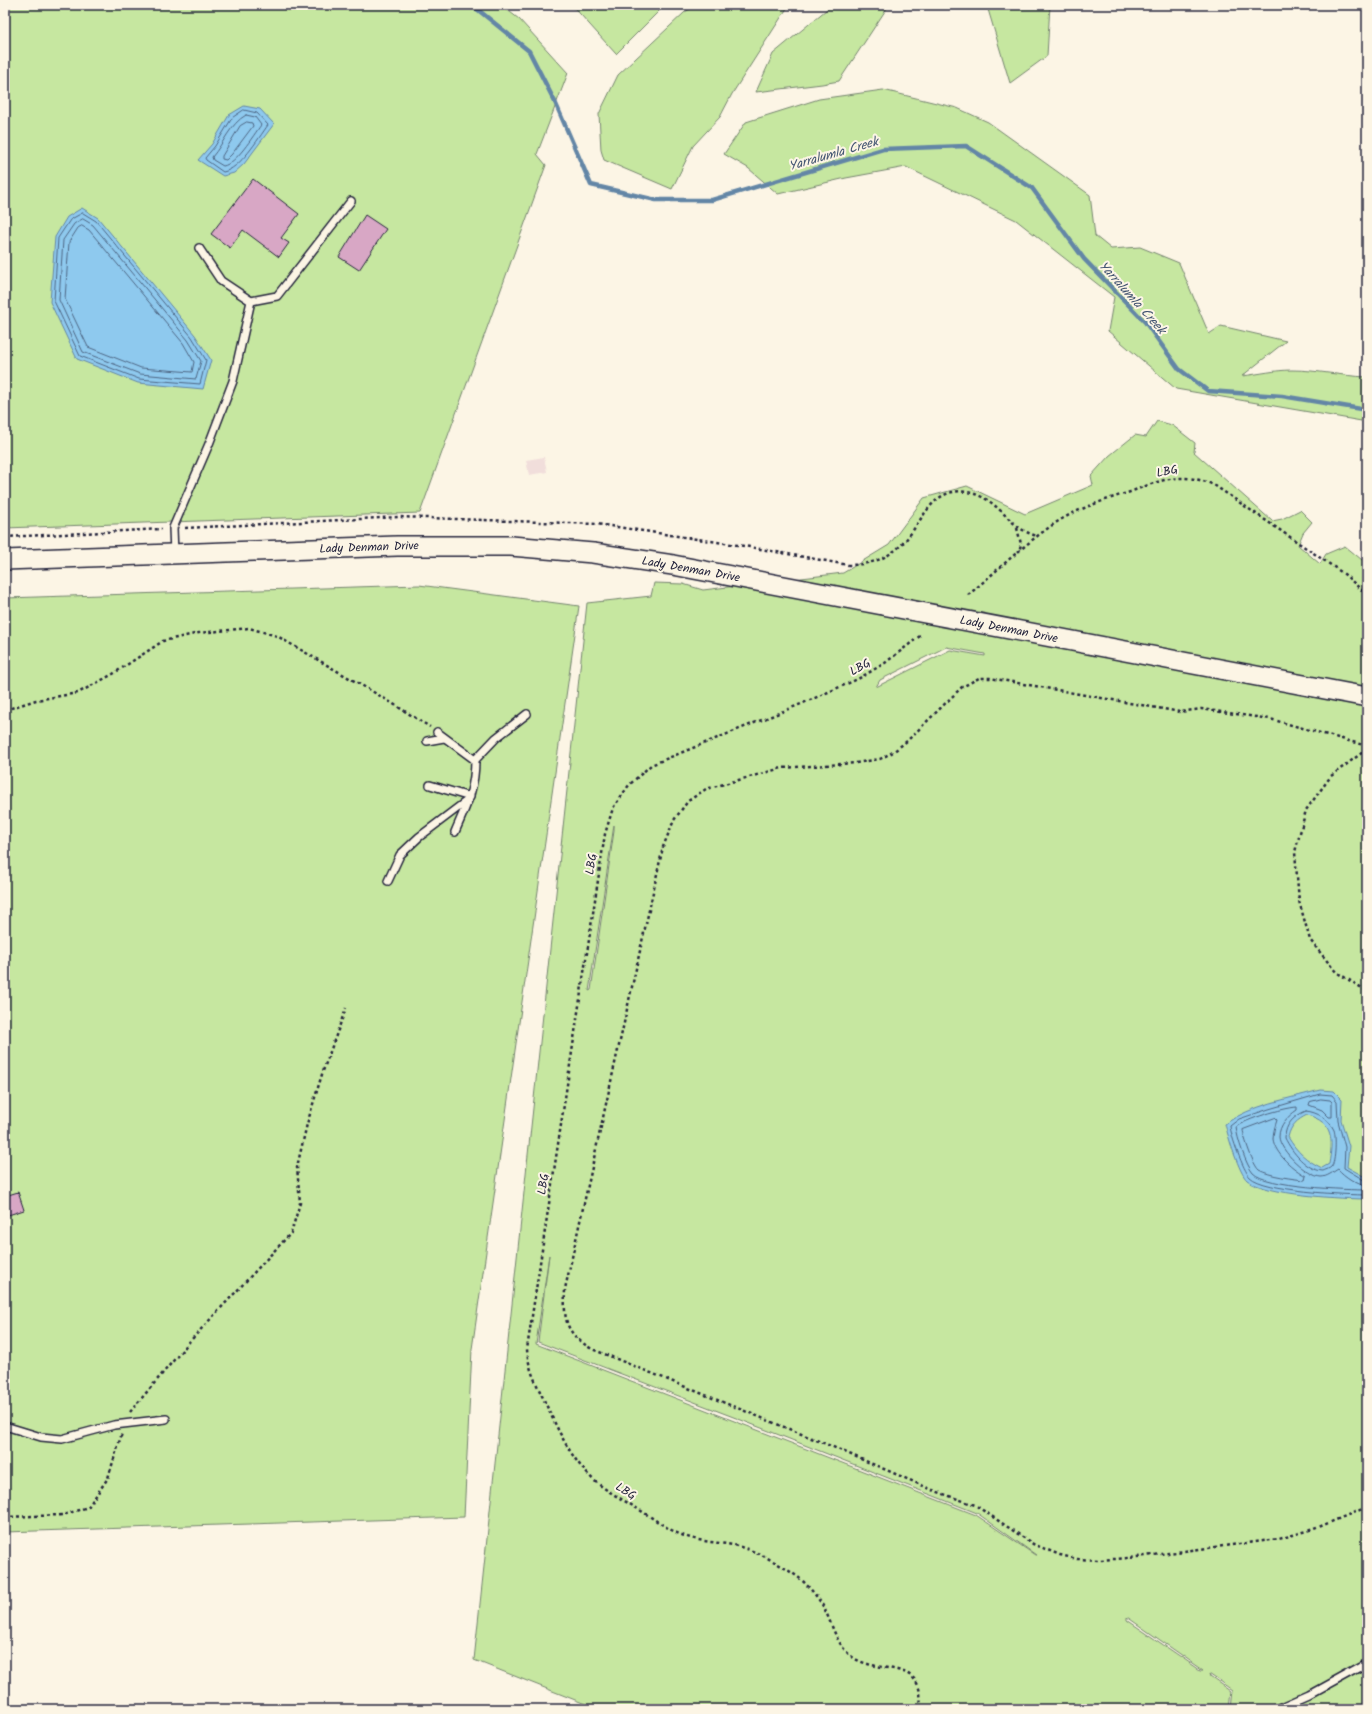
<svg xmlns="http://www.w3.org/2000/svg" width="1372" height="1714" font-family="Kalam,sans-serif">
	<style>
		.built { fill: #f1dedb }
		.green { fill: #c6e7a0; stroke: #74846e; fill-rule: evenodd }
		.water { fill: #8ec9ee; stroke: #6386a6; fill-rule: evenodd }
		.lines { fill: none; stroke-linecap: round; stroke-linejoin: round }
		.shore { stroke: #4d6583; stroke-width: 1 }
		.stream { stroke: #6386a6; stroke-width: 4.5 }
		.building { fill: #d8a7c5; stroke: #22223b }
		.lane-casing { stroke: #22223b; stroke-width: 10 }
		.secondary-casing { stroke: #22223b; stroke-width: 22 }
		.path { stroke: #22223b; stroke-width: 2.5; stroke-dasharray: 3 3; stroke-linecap: butt }
		.lane { stroke: #fcf5e5; stroke-width: 7 }
		.secondary { stroke: #fcf5e5; stroke-width: 19 }
		.labels { text-anchor: middle; stroke-width: 4; stroke-linejoin: round; paint-order: stroke }
		.street-label { font-size: 12px; fill: #22223b; stroke: #fcf5e5 }
		.water-label { font-size: 13px; font-style: italic; fill: #425471; stroke: #fcf5e5 }
	</style>
	<rect width="100%" height="100%" fill="#fcf5e5"/>
	<filter id="ink" filterUnits="userSpaceOnUse"><feTurbulence type="fractalNoise" baseFrequency=".025" numOctaves="2"/><feDisplacementMap in="SourceGraphic" scale="8" xChannelSelector="R" yChannelSelector="G"/><feConvolveMatrix kernelMatrix="1 2 1 2 8 2 1 2 1" color-interpolation-filters="sRGB"/></filter>
	<g filter="url(#ink)">
		<polygon class="built" points="544,457 547,472 529,475 526,460"/>
		<g class="green">
			<polygon points="5,5 501,5 519,19 568,73 537,154 546,165 420,513 5,528"/>
			<polygon points="572,5 665,5 616,54"/>
			<polygon points="696,5 789,5 732,94 720,117 693,146 672,189 604,160 601,150 599,114 618,75 685,12"/>
			<polygon points="832,5 889,5 839,81 822,84 756,92 773,54"/>
			<polygon points="984,5 1050,5 1047,56 1010,83 987,6"/>
			<path d="M 883,90 L 957,108 L 988,122 L 1090,195 L 1095,236 L 1111,249 L 1140,247 L 1179,263 L 1209,334 L 1221,326 L 1286,341 L 1242,376 C 1259,374 1276,370 1292,370 C 1317,370 1342,376 1367,377 L 1367,422 L 1176,389 L 1108,331 L 1114,297 L 1016,220 L 906,167 L 846,178 L 778,194 L 748,168 L 724,154 L 746,122 L 819,99 Z"/>
			<path d="M 1157,421 L 1172,425 L 1195,443 L 1194,452 L 1272,521 L 1282,519 L 1300,510 L 1312,522 L 1303,533 L 1298,545 L 1320,564 L 1326,554 L 1345,546 L 1367,564 L 1362,579 L 1367,581 L 1367,1709 L 1230,1709 L 1232,1690 L 1209,1674 L 1210,1677 L 1230,1691 L 1228,1709 L 598,1709 L 474,1660 L 587,603 L 651,596 L 654,583 L 683,584 L 703,590 L 843,573 L 889,545 L 924,498 L 967,486 L 1025,514 L 1093,485 L 1091,476 L 1109,456 L 1135,435 L 1146,437 ZM 946,647 L 985,654 L 985,656 L 950,650 L 876,687 L 880,680 ZM 614,825 L 614,831 L 591,990 L 589,991 ZM 549,1255 L 538,1342 L 736,1418 L 977,1513 L 1036,1555 L 1035,1555 L 976,1515 L 536,1344 ZM 1127,1617 L 1203,1670 L 1200,1670 L 1127,1620 Z"/>
			<polygon points="419,585 579,606 472,1349 464,1517 5,1532 5,598"/>
		</g>
		<g class="water">
			<polygon points="244,106 260,109 274,124 244,164 234,173 223,176 198,160 212,144 229,115"/>
			<polygon points="82,208 98,218 195,335 211,360 203,389 138,383 77,359 50,302 55,237 67,217"/>
			<path d="M 1320,1090 L 1334,1091 L 1342,1099 L 1341,1120 L 1349,1146 L 1347,1167 L 1367,1178 L 1367,1199 C 1343,1199 1265,1195 1247,1180 C 1239,1173 1228,1136 1225,1124 C 1251,1105 1288,1099 1320,1090 ZM 1307,1115 C 1334,1122 1333,1140 1329,1164 L 1322,1168 C 1306,1160 1297,1152 1288,1137 C 1291,1125 1297,1120 1307,1115 Z"/>
		</g>
		<g class="lines">
			<g class="shore">
				<path d="M 244,110 L 257,113 L 268,125 C 258,139 240,169 223,172 L 206,160 L 205,158 L 215,146 L 232,118 Z"/>
				<path d="M 246,115 L 255,117 L 261,125 C 253,136 236,164 223,166 L 213,160 L 212,157 C 224,143 230,124 246,115 Z"/>
				<polygon points="247,122 252,123 253,126 232,154 226,160 222,159 222,156 240,126"/>
				<polygon points="83,213 96,221 192,337 206,360 200,384 139,379 80,356 54,301 58,238 70,220"/>
				<polygon points="83,219 93,225 188,340 201,361 196,379 140,374 83,352 59,300 63,240 74,224"/>
				<polygon points="82,226 89,230 183,343 194,362 192,372 141,368 88,347 65,299 69,242 78,228"/>
				<polygon points="1321,1099 1330,1100 1332,1102 1332,1117 1329,1117 1322,1110 1309,1105 1310,1102"/>
				<path d="M 1306,1111 C 1317,1112 1329,1119 1334,1130 C 1336,1135 1336,1163 1331,1167 C 1329,1169 1325,1170 1323,1171 C 1306,1170 1292,1152 1285,1138 C 1285,1124 1294,1116 1306,1111 Z"/>
				<path d="M 1275,1118 L 1277,1120 C 1275,1126 1273,1133 1273,1139 C 1275,1154 1293,1169 1306,1176 L 1305,1180 C 1294,1179 1269,1176 1259,1170 C 1253,1165 1244,1138 1243,1130 Z"/>
				<path d="M 1367,1181 L 1364,1180 L 1344,1168 L 1345,1147 L 1338,1121 L 1337,1101 L 1332,1095 L 1320,1094 L 1269,1109 L 1239,1119 L 1230,1126 C 1231,1136 1243,1170 1250,1177 C 1264,1191 1345,1195 1367,1195"/>
				<path d="M 1367,1186 C 1357,1185 1344,1176 1338,1169 C 1333,1172 1327,1177 1321,1177 C 1307,1176 1280,1151 1279,1137 C 1279,1125 1288,1116 1297,1110 L 1297,1107 C 1283,1108 1246,1119 1236,1127 C 1237,1138 1246,1165 1253,1173 C 1266,1187 1347,1190 1367,1190"/>
			</g>
			<polyline class="stream" points="472,5 529,51 555,102 591,185 656,200 712,200 883,149 966,146 1032,188 1084,259 1145,322 1179,369 1208,391 1282,396 1367,410"/>
		</g>
		<g class="building">
			<polygon points="253,179 299,214 281,238 289,243 279,257 243,230 230,248 211,234"/>
			<polygon points="365,215 386,229 359,270 339,257"/>
			<polygon points="18,1192 24,1210 5,1216 5,1196"/>
		</g>
		<g class="lines">
			<g class="lane-casing">
				<g id="lane">
					<polyline points="251,301 277,296 351,201"/>
					<polyline points="174,554 173,528 209,444 233,381 251,301 221,281 199,248"/>
					<polyline points="437,732 475,760"/>
					<polyline points="427,741 444,738"/>
					<polyline points="430,785 470,797"/>
					<path d="M 455,832 C 466,806 475,790 475,760 L 496,738 L 527,714"/>
					<polyline points="388,881 400,855 419,837 468,800"/>
					<polyline points="5,1426 41,1437 62,1439 114,1425 166,1419"/>
					<polyline points="1277,1709 1309,1695 1367,1663"/>
				</g>
			</g>
			<g class="secondary-casing">
				<polyline id="secondary" points="5,560 397,546 511,546 593,553 673,565 1367,697"/>
			</g>
			<g class="path">
				<path d="M 185,528 L 399,517 L 597,524 L 744,546 L 848,565 C 869,565 888,559 903,543 C 922,523 932,486 967,492 C 1001,498 1008,530 1038,536"/>
				<polyline points="1017,528 1021,544 1019,552"/>
				<polyline points="5,537 162,529"/>
				<path d="M 968,595 C 997,571 1025,543 1057,522 C 1079,508 1105,500 1130,492 C 1161,480 1181,471 1214,485 L 1344,574 L 1367,595"/>
				<path d="M 920,636 L 885,663 L 858,679 L 801,704 L 651,765 L 629,785 L 613,808 L 605,834 L 527,1349 C 528,1368 536,1383 544,1400 C 558,1430 572,1462 597,1483 C 610,1493 625,1501 638,1509 C 653,1518 667,1529 682,1535 C 699,1542 716,1542 733,1545 C 756,1550 778,1563 798,1577 C 807,1584 817,1596 823,1606 C 832,1623 836,1644 851,1656 C 878,1677 926,1655 920,1709"/>
				<polyline points="5,710 36,700 78,693 113,674 163,641 199,633 249,628 277,636 387,700 430,727"/>
				<path d="M 1367,746 L 1270,719 L 1201,709 L 1180,712 L 990,678 L 979,678 L 962,687 L 907,741 L 893,752 L 880,759 L 856,763 L 782,768 L 706,789 L 688,801 L 674,820 L 663,847 L 565,1289 C 564,1319 564,1333 592,1349 L 826,1444 L 935,1491 L 975,1505 L 1033,1544 L 1060,1555 L 1077,1559 L 1100,1560 L 1129,1558 L 1279,1539 L 1314,1529 L 1367,1507"/>
				<polyline points="1367,749 1331,776 1306,810 1295,852 1299,901 1310,940 1336,972 1367,991"/>
				<polyline points="130,1412 190,1341 291,1233 300,1203 297,1167 307,1124 323,1071 346,1008"/>
				<polyline points="5,1517 63,1515 88,1507 108,1478 122,1433"/>
			</g>
			<use href="#lane" class="lane"/>
			<use href="#secondary" class="secondary"/>
		</g>
	</g>
	<g class="labels">
		<g class="street-label">
			<text transform="translate(1167 471) rotate(-11)" y="4">LBG</text>
			<text transform="translate(369 547) rotate(-2)" y="4">Lady Denman Drive</text>
			<text transform="translate(691 569) rotate(10)" y="4">Lady Denman Drive</text>
			<text transform="translate(1009 629) rotate(11)" y="4">Lady Denman Drive</text>
			<text transform="translate(860 667) rotate(-29)" y="4">LBG</text>
			<text transform="translate(591 864) rotate(-81)" y="4">LBG</text>
			<text transform="translate(543 1184) rotate(-81)" y="4">LBG</text>
			<text transform="translate(626 1491) rotate(32)" y="4">LBG</text>
		</g>
		<g class="water-label">
			<text transform="translate(833 153) rotate(-16)" y="5">Yarralumla Creek</text>
			<text transform="translate(1133 297) rotate(48)" y="5">Yarralumla Creek</text>
		</g>
	</g>
	<rect width="1372" height="1714" fill="none" stroke="#fcf5e5" stroke-width="20"/>
	<rect x="10" y="10" width="1352" height="1694" fill="none" stroke="#22223b" stroke-width="1.5" filter="url(#ink)"/>
</svg>
